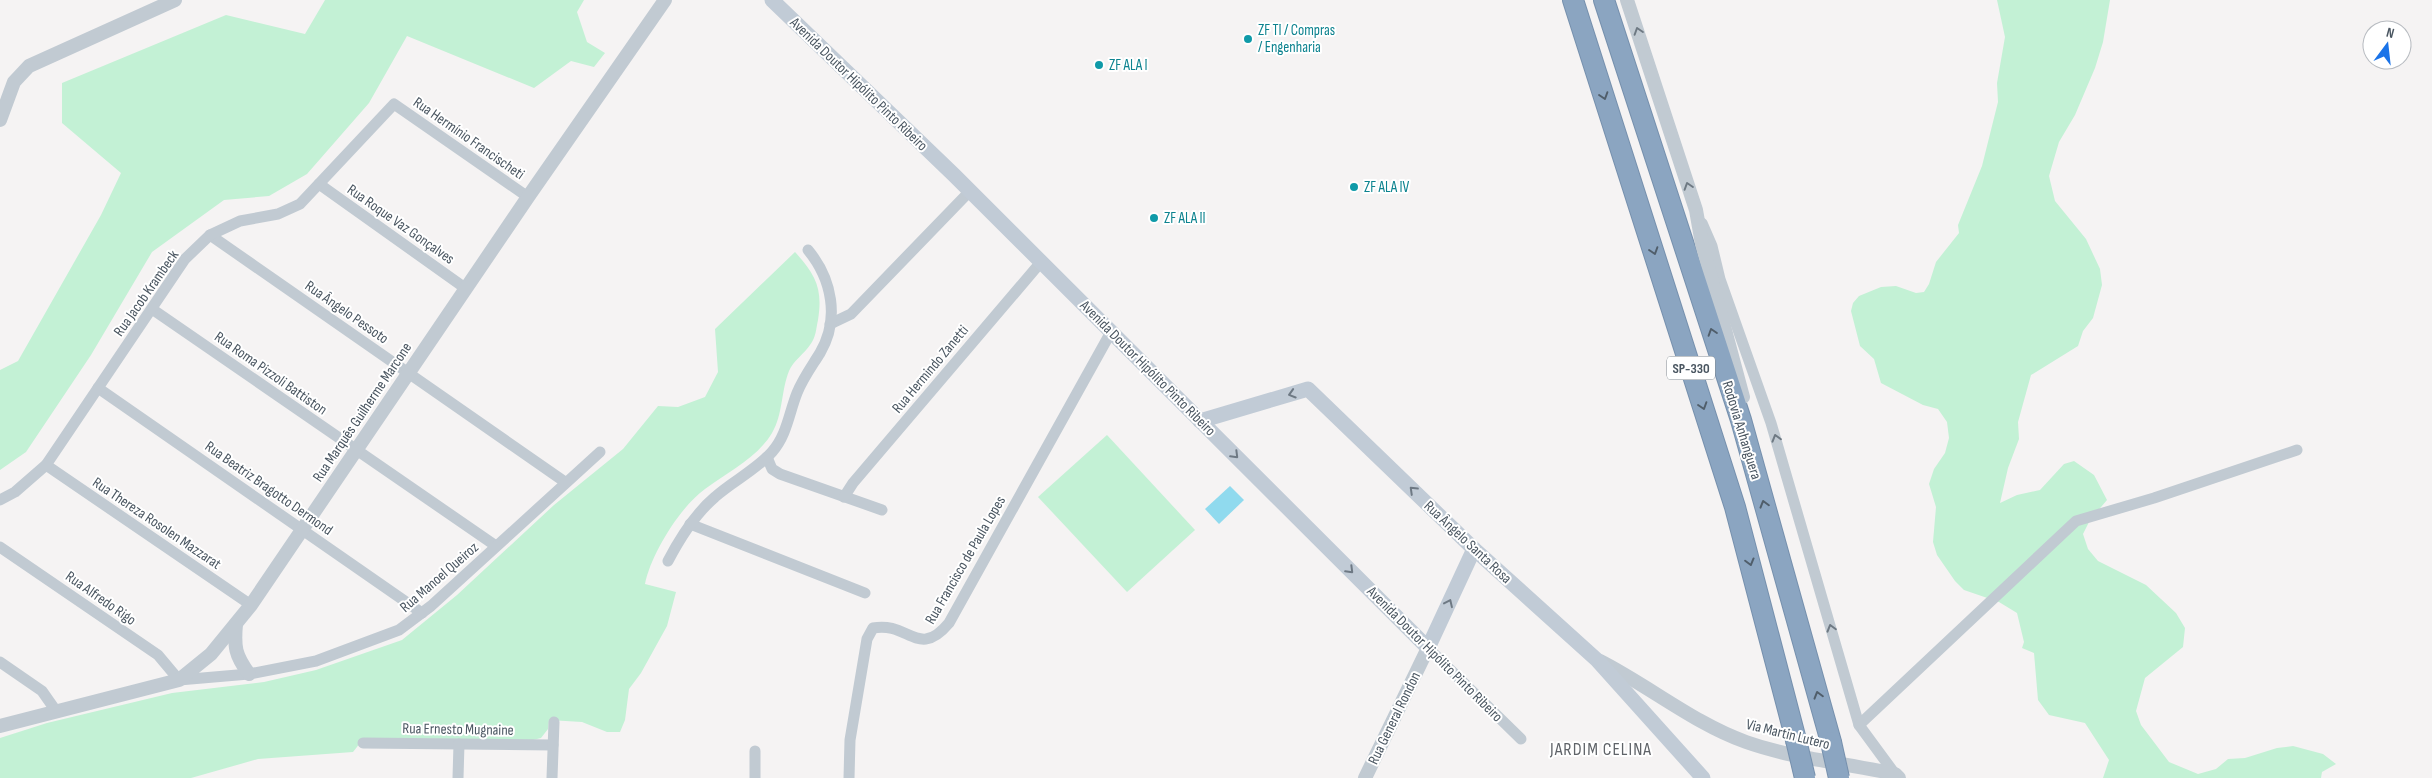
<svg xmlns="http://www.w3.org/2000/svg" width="2432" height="778" font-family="'Sofia Sans Condensed',sans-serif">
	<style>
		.green { fill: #c3f1d5 }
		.water { fill: #90daee }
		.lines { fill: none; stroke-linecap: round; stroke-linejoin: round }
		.motorway-casing { stroke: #7690ad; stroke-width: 22 }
		.minor { stroke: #c1cad2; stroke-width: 11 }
		.tertiary { stroke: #c1cad2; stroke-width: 14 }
		.secondary { stroke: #c1cbd6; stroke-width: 15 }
		.motorway { stroke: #8ba5c1; stroke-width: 20 }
		.motorway-bridge-casing { stroke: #7690ad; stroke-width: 22; stroke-linecap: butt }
		.motorway-bridge { stroke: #8ba5c1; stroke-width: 20 }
		.oneway { stroke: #6e7983 }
		.oneway2 { stroke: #505e6b }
		.oneway3 { stroke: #6e7984 }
		.culture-dot { fill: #0f9aa8; stroke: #fff; stroke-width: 2 }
		.labels { text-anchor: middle; stroke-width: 4; stroke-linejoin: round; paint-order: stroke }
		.shield { fill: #fff; stroke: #808990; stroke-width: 1 }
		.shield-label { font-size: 14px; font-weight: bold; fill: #4a5661 }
		.culture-label { font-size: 15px; fill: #0d838f; stroke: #fff; text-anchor: start }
		.street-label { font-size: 15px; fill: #4a5661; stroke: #fff }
		.quarter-label { font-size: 18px; letter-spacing: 1px; fill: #5f6368; stroke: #fff }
	</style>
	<rect width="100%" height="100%" fill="#f5f3f3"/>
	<g class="green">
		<polygon points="325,0 584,0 577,12 587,42 605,53 594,67 571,61 534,88 407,36 369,103 307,174 269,196 224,200 152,252 91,355 26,452 0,470 0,370 18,361 101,215 121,173 62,123 62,83 226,15 305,34"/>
		<polygon points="1997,0 2110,0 2103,42 2095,68 2075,115 2059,142 2049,176 2055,201 2086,239 2100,269 2102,285 2093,318 2083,331 2078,346 2031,375 2018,422 2019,439 2008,468 2000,503 2017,495 2040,490 2064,464 2074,461 2094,475 2107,500 2090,520 2083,534 2088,549 2098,561 2146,585 2176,613 2185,628 2183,647 2145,678 2136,711 2141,725 2169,762 2198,774 2216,769 2228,759 2245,758 2277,748 2293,746 2323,754 2336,764 2322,772 2321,778 2103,778 2109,760 2085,723 2049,715 2038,700 2034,653 2022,648 2024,642 2017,613 1999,602 1964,590 1955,581 1937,555 1933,542 1936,507 1929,484 1934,469 1945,453 1949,438 1947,422 1938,409 1923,405 1881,383 1874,359 1860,346 1851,311 1853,303 1859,296 1881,287 1896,286 1916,293 1924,292 1929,284 1936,262 1959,233 1958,225 1982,166 1998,102 1997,83 2005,37"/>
		<path d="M 795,252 C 816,275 823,289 818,320 C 816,329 816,337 810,345 C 804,354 793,361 789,371 C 781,391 783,415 772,433 C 757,458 728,472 705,489 C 680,507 651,554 645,584 L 676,592 L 667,626 L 641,673 L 629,689 L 625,720 L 620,732 L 607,732 L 582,722 L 549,720 L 548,729 L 541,738 L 533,740 L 364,738 L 353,752 L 258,759 L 191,778 L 0,778 L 0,738 L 47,723 L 172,693 L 264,682 L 316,670 L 402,640 L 457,595 L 554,505 L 623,449 L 658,406 L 678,407 L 705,397 L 718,372 L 715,329 Z"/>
		<polygon points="1107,435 1195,530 1127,592 1038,497"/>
	</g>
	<polygon class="water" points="1230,486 1244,500 1219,524 1205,509"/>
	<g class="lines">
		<g class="motorway-casing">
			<g id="motorway">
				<polyline points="1573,0 1735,507 1796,740"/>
				<polyline points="1604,0 1741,420 1831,742"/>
			</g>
		</g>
		<g class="minor">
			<polyline points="319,184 465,288"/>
			<polyline points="1702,223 1712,246 1720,279 1771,423 1859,725 1895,774"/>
			<polyline points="210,235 565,482"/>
			<polyline points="152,309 496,546"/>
			<polyline points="830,324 851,314 970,191"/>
			<polyline points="98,388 422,613"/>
			<polyline points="767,457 772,469 780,474 882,510"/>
			<polyline points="46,465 251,605"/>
			<polyline points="844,497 853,483 1041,262"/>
			<polyline points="0,500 15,492 46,465 185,259 210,235 240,221 278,214 300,204 394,104 528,197"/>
			<polyline points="690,524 865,593"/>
			<polyline points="0,547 158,655 179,680 249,674 316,661 399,630 431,606 600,452"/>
			<path d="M 668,561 C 680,538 695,514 715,497 C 733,481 756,470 772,452 C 787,435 789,413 797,393 C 803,378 812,366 820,353 C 840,319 832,279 808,250"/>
			<polyline points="1428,648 1521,739"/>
			<polyline points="0,662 42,691 56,711"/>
			<polyline points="1859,725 2076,521 2154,498 2297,450"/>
			<polyline points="363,743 553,745"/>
			<polyline points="458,778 459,744"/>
			<polyline points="552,778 554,722"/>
			<polyline points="755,778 755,751"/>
			<path d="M 849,778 L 850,740 L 867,639 L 873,628 C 909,621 918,660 949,623 L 1111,332"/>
		</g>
		<g class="tertiary">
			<polyline points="1627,0 1696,210 1702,244 1743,397"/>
			<polyline points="0,120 14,82 29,66 175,0"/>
			<path d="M 236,624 C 234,647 235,655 249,674"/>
			<path d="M 1600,661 C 1649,686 1695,724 1746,742 C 1794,759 1846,763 1895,774 L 1899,778"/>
			<polyline points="0,726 179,680 211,654 251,605 528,197 665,0"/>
			<polyline points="1365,778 1428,648"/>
		</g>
		<g class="secondary">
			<polyline points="772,0 954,175 1428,648 1474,549"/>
			<polyline points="1200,421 1308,389 1474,549 1597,660 1703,778"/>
		</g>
		<use href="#motorway" class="motorway"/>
		<g class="motorway-bridge-casing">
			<g id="motorway-bridge">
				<polyline points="1796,740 1805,778"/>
				<polyline points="1831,742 1839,778"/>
			</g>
		</g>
		<use href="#motorway-bridge" class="motorway-bridge"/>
	</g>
	<defs><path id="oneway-chevron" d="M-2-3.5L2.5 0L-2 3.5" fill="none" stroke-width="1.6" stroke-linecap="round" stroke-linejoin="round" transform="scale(1.25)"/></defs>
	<g class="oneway">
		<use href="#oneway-chevron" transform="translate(1638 31) rotate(-108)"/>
		<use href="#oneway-chevron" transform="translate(1688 186) rotate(-108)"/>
		<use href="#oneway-chevron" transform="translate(1776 438) rotate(-106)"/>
		<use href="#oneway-chevron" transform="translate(1831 628) rotate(-106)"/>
	</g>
	<g class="oneway2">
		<use href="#oneway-chevron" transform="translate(1604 96) rotate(72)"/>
		<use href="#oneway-chevron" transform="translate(1654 251) rotate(72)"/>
		<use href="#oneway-chevron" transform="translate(1712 332) rotate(-108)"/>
		<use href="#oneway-chevron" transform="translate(1703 406) rotate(72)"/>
		<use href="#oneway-chevron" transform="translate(1764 504) rotate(-106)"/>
		<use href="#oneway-chevron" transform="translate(1750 562) rotate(75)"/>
		<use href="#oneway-chevron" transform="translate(1818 695) rotate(-106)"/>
	</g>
	<g class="oneway3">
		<use href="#oneway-chevron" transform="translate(1292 394) rotate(163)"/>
		<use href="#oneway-chevron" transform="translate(1235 455) rotate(45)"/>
		<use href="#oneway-chevron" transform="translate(1413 490) rotate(-136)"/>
		<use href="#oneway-chevron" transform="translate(1350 570) rotate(45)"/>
		<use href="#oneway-chevron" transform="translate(1449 603) rotate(-65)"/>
	</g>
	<g class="culture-dot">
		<circle cx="1248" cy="39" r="5"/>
		<circle cx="1099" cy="65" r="5"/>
		<circle cx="1354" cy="187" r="5"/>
		<circle cx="1154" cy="218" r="5"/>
	</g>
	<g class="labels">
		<rect class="shield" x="1667" y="356.5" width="48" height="23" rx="4"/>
		<g class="shield-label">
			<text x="1691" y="373">SP-330</text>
		</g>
		<g class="culture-label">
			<text x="1258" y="35">ZF TI / Compras<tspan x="1258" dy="17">/ Engenharia</tspan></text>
			<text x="1109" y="70">ZF ALA I</text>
			<text x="1364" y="192">ZF ALA IV</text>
			<text x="1164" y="223">ZF ALA II</text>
		</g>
		<g class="street-label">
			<text transform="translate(859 84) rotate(44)" y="5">Avenida Doutor Hipólito Pinto Ribeiro</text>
			<text transform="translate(469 138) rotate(35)" y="5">Rua Hermínio Francischeti</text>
			<text transform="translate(401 224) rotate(35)" y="5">Rua Roque Vaz Gonçalves</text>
			<text transform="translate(146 293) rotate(-55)" y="5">Rua Jacob Krambeck</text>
			<text transform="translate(347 312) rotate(35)" y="5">Rua Ângelo Pessoto</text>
			<text transform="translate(1148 368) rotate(45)" y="5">Avenida Doutor Hipólito Pinto Ribeiro</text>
			<text transform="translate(930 369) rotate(-50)" y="5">Rua Hermindo Zanetti</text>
			<text transform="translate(271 373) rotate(35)" y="5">Rua Roma Pizzoli Battiston</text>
			<text transform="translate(362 412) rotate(-56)" y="5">Rua Marquês Guilherme Marcone</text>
			<text transform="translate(1742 430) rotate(73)" y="5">Rodovia Anhanguera</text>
			<text transform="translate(269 488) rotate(35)" y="5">Rua Beatriz Bragotto Dermond</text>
			<text transform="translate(157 523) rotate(34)" y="5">Rua Thereza Rosolen Mazzarat</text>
			<text transform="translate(1468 542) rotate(43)" y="5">Rua Ângelo Santa Rosa</text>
			<text transform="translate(965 560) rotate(-60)" y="5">Rua Francisco de Paula Lopes</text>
			<text transform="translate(439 577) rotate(-41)" y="5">Rua Manoel Queiroz</text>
			<text transform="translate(101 598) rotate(35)" y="5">Rua Alfredo Rigo</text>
			<text transform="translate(1435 654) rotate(45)" y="5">Avenida Doutor Hipólito Pinto Ribeiro</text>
			<text transform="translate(1394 718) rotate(-64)" y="5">Rua General Rondon</text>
			<text transform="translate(458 729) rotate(1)" y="5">Rua Ernesto Mugnaine</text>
			<text transform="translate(1788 734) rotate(14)" y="5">Via Martin Lutero</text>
		</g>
		<g class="quarter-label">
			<text x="1601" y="755">JARDIM CELINA</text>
		</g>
	</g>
	<g transform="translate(2387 45) rotate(15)"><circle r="24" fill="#ffffff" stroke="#b7bbc0"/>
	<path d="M0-4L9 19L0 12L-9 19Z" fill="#1a73e8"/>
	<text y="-8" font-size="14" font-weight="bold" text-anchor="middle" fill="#4a5661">N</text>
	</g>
</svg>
